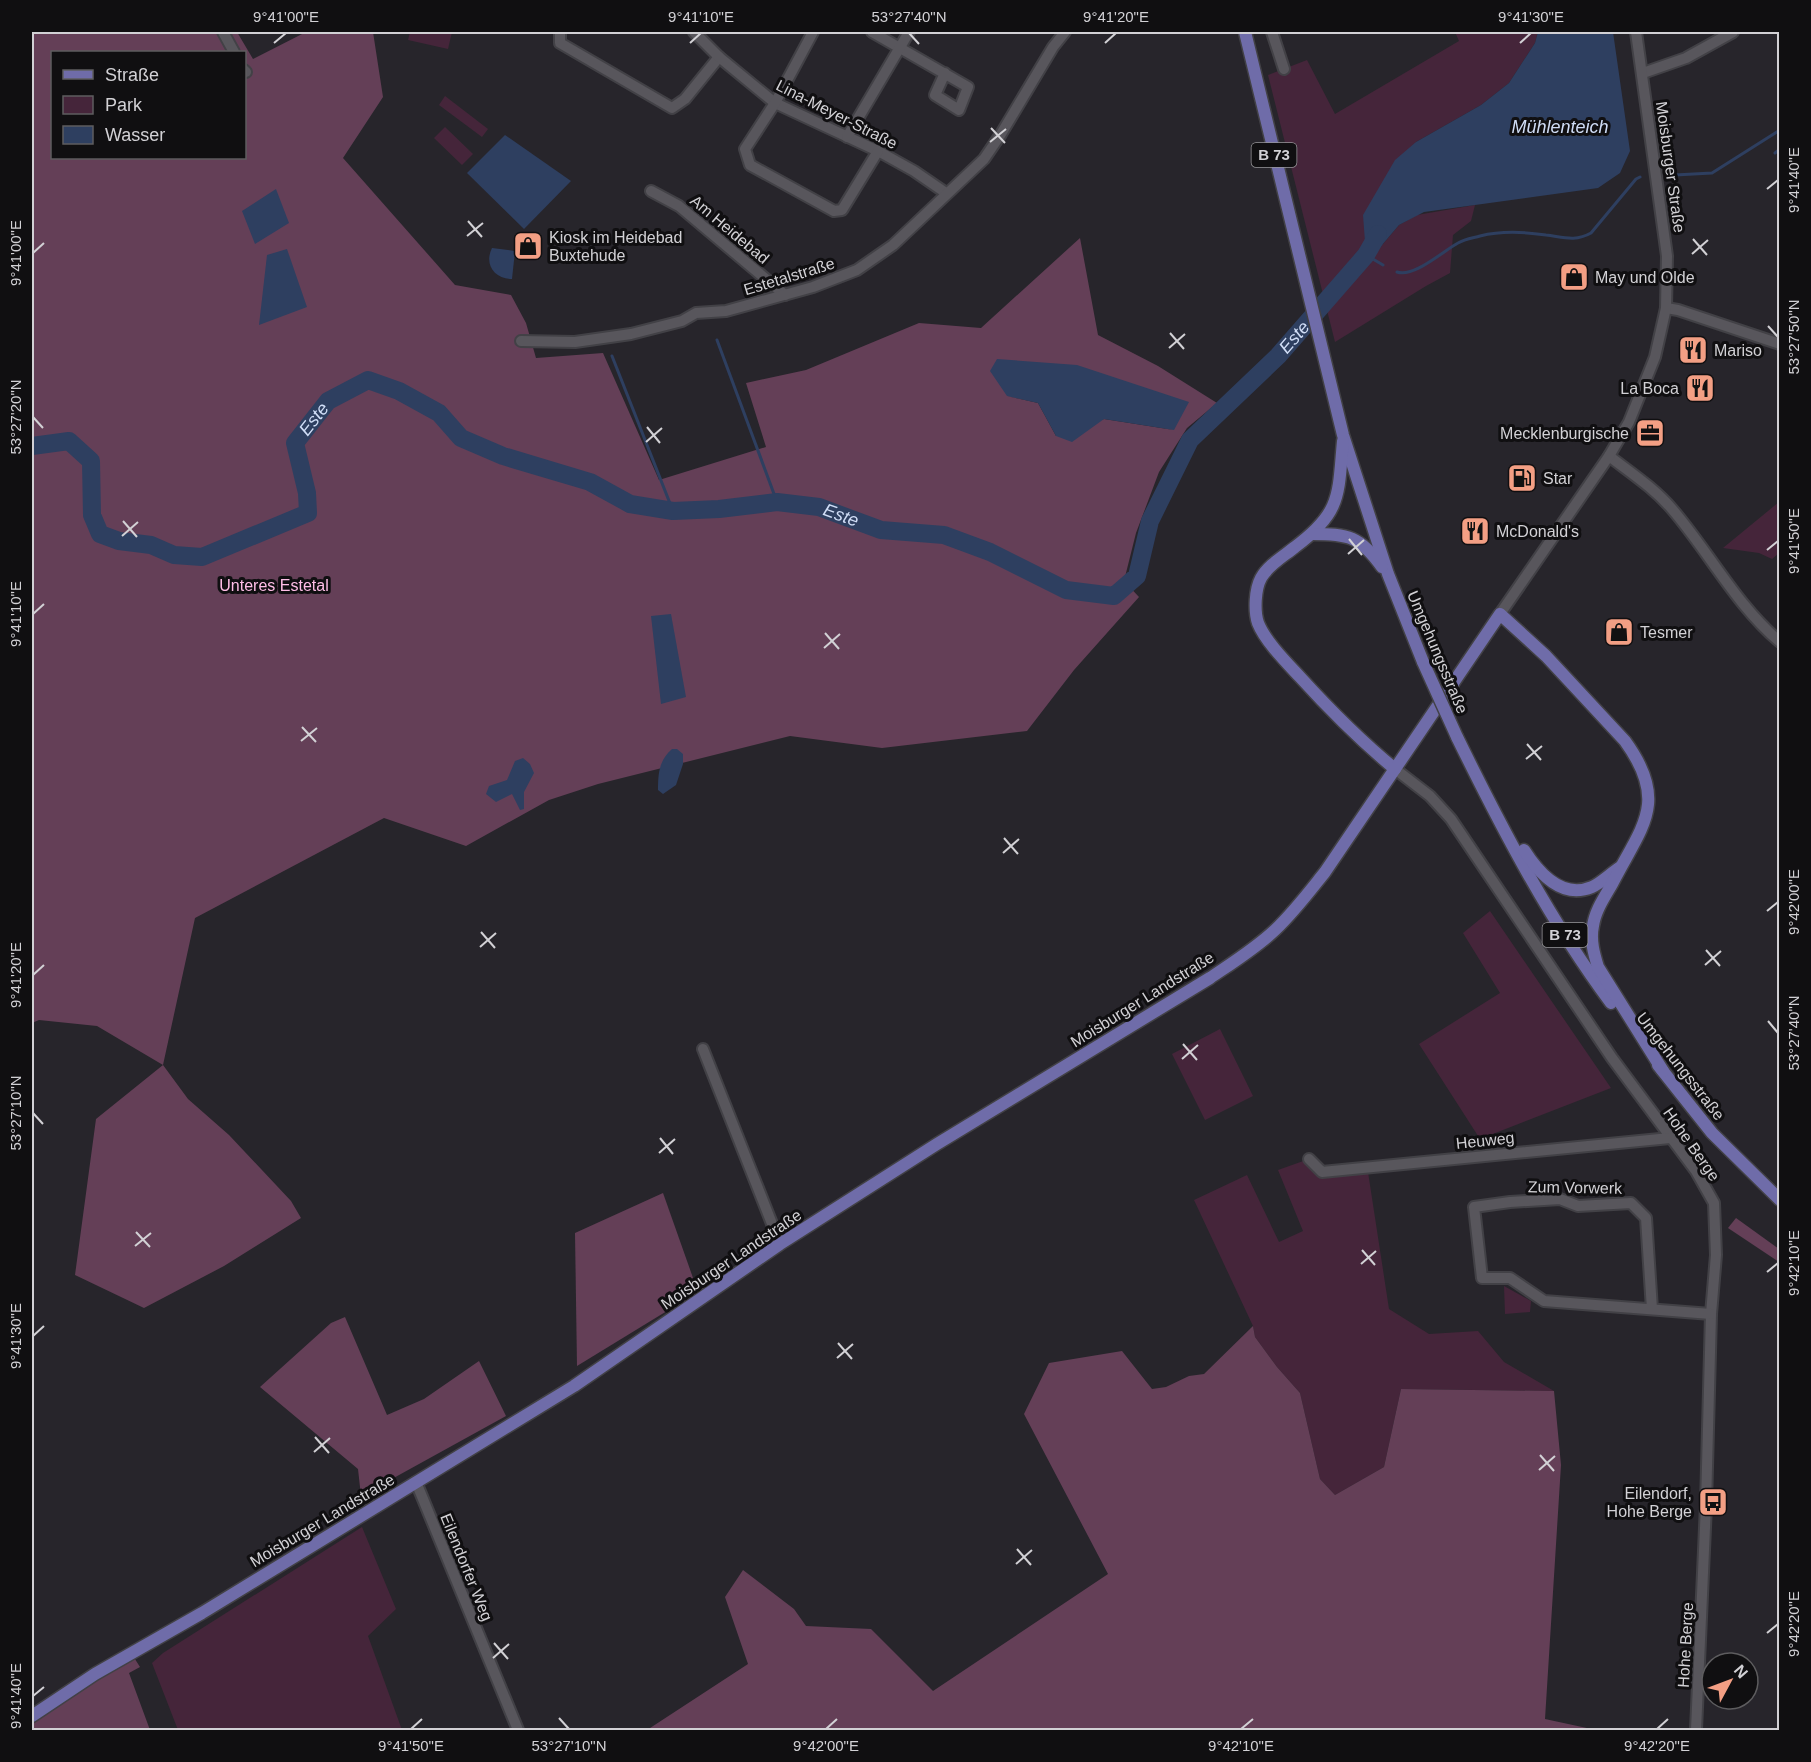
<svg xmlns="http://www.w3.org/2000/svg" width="1811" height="1762" font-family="Helvetica,sans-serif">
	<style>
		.green { fill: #45253a }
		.forest { fill: #643f57; fill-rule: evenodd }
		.water { fill: #2e3f60 }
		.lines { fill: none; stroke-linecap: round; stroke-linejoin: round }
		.stream { stroke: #2e3f60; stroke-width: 3 }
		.river { stroke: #2e3f60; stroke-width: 18 }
		.minor-casing { stroke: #424146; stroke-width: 14 }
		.major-casing { stroke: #424146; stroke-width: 15 }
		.minor { stroke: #58565c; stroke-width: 10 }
		.major { stroke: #6f6ca9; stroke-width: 12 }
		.major-bridge-casing { stroke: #424146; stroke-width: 15; stroke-linecap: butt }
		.major-bridge { stroke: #6f6ca9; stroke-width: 12 }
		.ticks { fill: none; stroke: #d2d1d5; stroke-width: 2 }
		.labels { text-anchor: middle; stroke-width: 6; stroke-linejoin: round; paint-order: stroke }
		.shield { fill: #100f11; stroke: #98979a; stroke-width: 1.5 }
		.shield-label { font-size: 15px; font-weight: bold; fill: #d2d1d5 }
		.street-label { font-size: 16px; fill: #d2d1d5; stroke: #100f11 }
		.poi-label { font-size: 16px; fill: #d2d1d5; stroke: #100f11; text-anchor: start }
		.park-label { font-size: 16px; fill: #ffbee7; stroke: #100f11 }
		.water-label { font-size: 18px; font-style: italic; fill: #d0ddf6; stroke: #100f11 }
		.neatline { fill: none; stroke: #d2d1d5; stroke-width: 2 }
		.ticks-label { font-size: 15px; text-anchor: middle; fill: #d2d1d5 }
	</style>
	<rect width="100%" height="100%" fill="#27252b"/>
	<g class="green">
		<polygon points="410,32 452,32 448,49 408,40"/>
		<polygon points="1455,32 1538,32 1535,43 1509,83 1481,105 1416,142 1371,258 1399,225 1417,215 1475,205 1471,221 1453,235 1450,273 1426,286 1335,342 1268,75 1307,60 1335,114 1459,41"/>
		<polygon points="445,96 488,129 482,137 439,105"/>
		<polygon points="445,127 473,154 462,165 434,138"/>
		<polygon points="1779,502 1779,553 1772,559 1759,553 1723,548"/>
		<polygon points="1490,911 1611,1088 1480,1139 1419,1044 1500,993 1463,933"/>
		<polygon points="1220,1029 1253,1096 1205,1120 1172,1054"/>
		<polygon points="1309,1159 1322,1172 1368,1172 1389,1309 1429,1334 1478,1331 1504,1362 1554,1391 1401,1389 1384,1467 1335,1495 1320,1479 1300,1393 1277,1367 1255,1337 1253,1326 1194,1200 1247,1175 1279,1242 1303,1231 1278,1170"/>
		<polygon points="1504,1286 1531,1301 1530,1312 1505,1314"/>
		<polygon points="362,1527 396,1609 368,1636 402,1730 178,1730 152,1663 163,1653"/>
	</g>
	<g class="forest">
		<path d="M 32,32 L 237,32 L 253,59 L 306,32 L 373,32 L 383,97 L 343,158 L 455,285 L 511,295 L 526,323 L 536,358 L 603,353 L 659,480 L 766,447 L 746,383 L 806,370 L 919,323 L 981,328 L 1080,238 L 1098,335 L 1158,366 L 1217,403 L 1187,428 L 1159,472 L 1136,533 L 1124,581 L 1139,597 L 1074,670 L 1027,731 L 882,748 L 790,736 L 598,784 L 549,800 L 466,846 L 384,818 L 195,918 L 163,1065 L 188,1099 L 229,1135 L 291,1201 L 301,1218 L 224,1266 L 144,1308 L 75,1275 L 96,1119 L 163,1065 L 97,1026 L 39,1020 L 32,1023 ZM 52,52 L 244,52 L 244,158 L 52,158 ZM 1007,396 L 1174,430 L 1104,419 L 1056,436 L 1038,403 Z"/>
		<polygon points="663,1193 698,1292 577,1366 575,1233"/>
		<polygon points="1736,1218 1779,1249 1779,1262 1728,1228"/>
		<polygon points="345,1317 387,1415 424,1399 479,1361 506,1416 361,1496 358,1469 260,1387 331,1323"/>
		<polygon points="1253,1326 1255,1337 1277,1367 1300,1393 1320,1479 1335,1495 1384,1467 1401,1389 1554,1391 1561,1465 1545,1719 1596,1730 647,1730 748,1664 725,1597 743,1570 794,1609 806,1626 871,1629 933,1691 1108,1574 1024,1414 1049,1363 1122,1351 1152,1389 1166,1387 1189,1376 1204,1374"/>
		<polygon points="133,1656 140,1667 129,1673 150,1730 32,1730 32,1722 98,1676"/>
	</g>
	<g class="water">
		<polygon points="1538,32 1613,32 1630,151 1620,173 1598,188 1424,212 1399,225 1371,258 1366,255 1363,215 1395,160 1416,142 1481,105 1509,83 1535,43"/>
		<polygon points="505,135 571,181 524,229 467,173"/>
		<polygon points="276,189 289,223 255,244 242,211"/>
		<path d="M 492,248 L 515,251 L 512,279 C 494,279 484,264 492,248 Z"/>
		<polygon points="287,249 307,307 259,325 267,255"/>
		<polygon points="997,359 1077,365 1189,402 1174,430 1104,419 1072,442 1056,436 1038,403 1007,396 990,371"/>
		<polygon points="671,614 686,697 661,704 651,616"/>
		<path d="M 672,749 L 677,749 L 683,754 L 683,764 L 676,785 L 663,794 L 658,790 C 658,774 659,760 672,749 Z"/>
		<polygon points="523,758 530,764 534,773 524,792 524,809 520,810 512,794 496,802 486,794 489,786 507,780 515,761"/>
	</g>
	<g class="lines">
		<g class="stream">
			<polyline points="1775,153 1780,149"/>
			<polyline points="1675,175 1712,173 1780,130"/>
			<polyline points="1366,255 1383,265"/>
			<path d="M 1397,272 C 1414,278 1443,251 1458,243 C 1465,239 1473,238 1480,236 C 1500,231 1526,232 1546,235 C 1563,237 1575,242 1591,233 L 1636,179 L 1640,177"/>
			<polyline points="717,340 777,502"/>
			<polyline points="612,356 673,511"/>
		</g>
		<path class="river" id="s1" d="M 32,446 L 69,441 L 91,461 L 92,515 L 100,534 L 119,541 L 151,545 L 174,555 L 202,557 L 308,513 L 307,493 L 295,443 L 328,401 L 368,380 L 399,391 L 439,413 L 461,438 L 503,456 L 590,482 L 630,504 L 673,511 L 719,509 L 777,502 L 819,507 L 881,530 L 944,535 L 990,552 L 1066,590 L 1114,596 L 1137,576 L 1150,521 L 1190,440 L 1278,356 L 1366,255 L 1378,234"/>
		<g class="minor-casing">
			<g id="minor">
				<polyline points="223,32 234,52"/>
				<polyline points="560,32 560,43 672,108 685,99 719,57"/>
				<polyline points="694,32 719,57 775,103 878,151 914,171 946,193"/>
				<polyline points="813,32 775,103 745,149 750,165 834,211 842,210 878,151"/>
				<polyline points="872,32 968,87 959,110 935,95 945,73"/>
				<polyline points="1272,32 1284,69"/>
				<polyline points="244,70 246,72"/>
				<polyline points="1643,73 1686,58 1733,32"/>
				<polyline points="847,137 909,32"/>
				<polyline points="651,191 679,206 785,295"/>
				<polyline points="1666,308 1678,310 1780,344"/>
				<polyline points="521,341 575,342 631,334 682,321 696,313 726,311 813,287 857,270 893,245 984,159 1001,134 1053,47 1065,32"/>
				<path d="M 1609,456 C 1631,473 1654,488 1672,509 C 1709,552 1736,605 1780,642"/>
				<polyline points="1500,614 1609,456 1629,422 1655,357 1666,308 1667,256 1636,32"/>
				<polyline points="1395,769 1430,796 1451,819 1612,1058 1696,1171 1714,1203 1716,1255 1711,1314 1706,1505 1696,1730"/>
				<polyline points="703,1049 780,1244"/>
				<polyline points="1309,1159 1322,1172 1670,1138"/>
				<polyline points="1652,1309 1646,1218 1631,1203 1578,1206 1560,1199 1510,1202 1474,1207 1482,1278 1510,1278 1544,1301 1711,1314"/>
				<polyline points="416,1482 518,1730"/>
			</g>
		</g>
		<g class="major-casing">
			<g id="major">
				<polyline points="1245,32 1343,435 1388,574 1423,662"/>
				<path d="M 1343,441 C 1338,495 1342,512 1295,547 C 1284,556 1268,565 1261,578 C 1255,589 1254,611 1258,623 C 1265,641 1287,663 1300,677 C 1330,710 1361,741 1395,769"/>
				<path d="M 1312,534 C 1348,534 1360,536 1382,567"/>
				<path d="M 1457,737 C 1502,829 1550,921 1611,1003"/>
				<path d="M 1524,850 C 1538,872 1561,900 1592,887 C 1601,883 1610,874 1619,868"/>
				<polyline points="1658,1065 1712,1133 1780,1200"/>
				<path d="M 32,1716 L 95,1674 L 202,1613 L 574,1386 L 780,1244 L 937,1144 L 1210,978 C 1232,963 1256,948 1275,930 C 1294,912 1309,892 1325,872 L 1500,614 L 1546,656 L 1625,741 C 1670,803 1641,827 1612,884 C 1604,898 1595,911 1593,926 C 1590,940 1594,954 1598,967 L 1663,1071"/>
			</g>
		</g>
		<use href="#minor" class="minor"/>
		<use href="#major" class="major"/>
		<g class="major-bridge-casing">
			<polyline id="major-bridge" points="1423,662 1457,737"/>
		</g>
		<use href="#major-bridge" class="major-bridge"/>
	</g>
	<path class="ticks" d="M 909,33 L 919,44M 274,43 L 286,33M 690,43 L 701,33M 1105,43 L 1116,33M 1520,43 L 1531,33M 991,128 L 1005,143M 990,142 L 1006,129M 1767,189 L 1778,180M 468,221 L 482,237M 467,236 L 483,223M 1693,239 L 1707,255M 33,253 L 44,243M 1692,254 L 1708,240M 1768,326 L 1778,337M 1170,333 L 1184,349M 1169,348 L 1185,334M 33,417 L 43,428M 647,427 L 660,443M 646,442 L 662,428M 123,521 L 137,537M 122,536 L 138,522M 1349,539 L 1362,555M 1767,550 L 1778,541M 1348,554 L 1364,540M 33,614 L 44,604M 825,633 L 839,649M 824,648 L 840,634M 302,727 L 316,742M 301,741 L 317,728M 1527,744 L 1541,760M 1526,759 L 1542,746M 1004,838 L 1018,854M 1003,853 L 1019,839M 1767,911 L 1778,902M 481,932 L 495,948M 480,947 L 496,933M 1706,950 L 1720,966M 1705,965 L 1721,951M 33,975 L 44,965M 1768,1021 L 1778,1033M 1183,1044 L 1197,1060M 1182,1059 L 1198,1045M 33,1113 L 43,1124M 660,1138 L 673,1154M 659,1153 L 675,1139M 136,1232 L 150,1247M 135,1246 L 151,1233M 1362,1250 L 1375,1265M 1361,1264 L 1376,1251M 1767,1272 L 1778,1263M 33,1336 L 44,1326M 838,1343 L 852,1359M 837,1358 L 853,1344M 315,1437 L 329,1453M 314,1452 L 330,1438M 1540,1455 L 1554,1471M 1539,1470 L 1555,1456M 1017,1549 L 1031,1565M 1016,1564 L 1032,1550M 1767,1633 L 1778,1624M 494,1643 L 508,1659M 493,1658 L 509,1644M 33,1696 L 44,1687M 559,1718 L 569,1729M 411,1729 L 422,1719M 826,1729 L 837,1719M 1241,1729 L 1253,1719M 1657,1729 L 1668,1719"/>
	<defs>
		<g id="shop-square" transform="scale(1.5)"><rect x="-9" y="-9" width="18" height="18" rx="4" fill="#f39f84" stroke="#100f11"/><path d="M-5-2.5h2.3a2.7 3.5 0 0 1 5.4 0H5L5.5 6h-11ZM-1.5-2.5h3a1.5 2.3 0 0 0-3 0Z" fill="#111"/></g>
		<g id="restaurant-square" transform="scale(1.5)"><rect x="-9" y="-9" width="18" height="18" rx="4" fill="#f39f84" stroke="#100f11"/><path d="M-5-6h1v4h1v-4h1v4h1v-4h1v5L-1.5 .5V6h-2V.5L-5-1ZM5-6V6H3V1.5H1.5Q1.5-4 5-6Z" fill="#111"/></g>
		<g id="office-square" transform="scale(1.5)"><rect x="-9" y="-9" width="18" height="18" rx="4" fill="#f39f84" stroke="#100f11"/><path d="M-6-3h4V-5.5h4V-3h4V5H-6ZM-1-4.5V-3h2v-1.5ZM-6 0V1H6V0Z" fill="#111"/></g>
		<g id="fuel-square" transform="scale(1.5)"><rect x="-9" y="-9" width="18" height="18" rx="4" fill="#f39f84" stroke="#100f11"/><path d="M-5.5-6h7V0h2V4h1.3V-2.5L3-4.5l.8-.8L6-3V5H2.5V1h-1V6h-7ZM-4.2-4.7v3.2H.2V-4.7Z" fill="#111"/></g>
		<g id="bus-square" transform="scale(1.5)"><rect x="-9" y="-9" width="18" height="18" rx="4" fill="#f39f84" stroke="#100f11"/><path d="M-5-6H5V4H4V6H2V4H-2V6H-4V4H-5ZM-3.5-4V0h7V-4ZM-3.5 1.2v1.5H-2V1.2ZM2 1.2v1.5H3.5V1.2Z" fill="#111"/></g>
	</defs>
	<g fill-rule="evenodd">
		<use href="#shop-square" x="528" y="246"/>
		<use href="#shop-square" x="1574" y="277"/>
		<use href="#restaurant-square" x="1693" y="350"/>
		<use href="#restaurant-square" x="1700" y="388"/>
		<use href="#office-square" x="1650" y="433"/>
		<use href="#fuel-square" x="1522" y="478"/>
		<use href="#restaurant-square" x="1475" y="531"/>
		<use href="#shop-square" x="1619" y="632"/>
		<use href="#bus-square" x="1713" y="1502"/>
	</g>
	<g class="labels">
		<g class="shield">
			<rect x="1251.5" y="143" width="45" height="24" rx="4.5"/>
			<rect x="1542.5" y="923" width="45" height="24" rx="4.5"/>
		</g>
		<g class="shield-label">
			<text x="1274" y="160">B 73</text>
			<text x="1565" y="940">B 73</text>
		</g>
		<g class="street-label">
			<text transform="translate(837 114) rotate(27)" y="6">Lina-Meyer-Straße</text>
			<text transform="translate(1671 167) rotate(82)" y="6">Moisburger Straße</text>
			<text transform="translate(730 229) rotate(40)" y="6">Am Heidebad</text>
			<text transform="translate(789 276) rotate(-17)" y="6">Estetalstraße</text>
			<text transform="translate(1438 652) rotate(67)" y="6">Umgehungsstraße</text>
			<text transform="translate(1142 999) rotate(-32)" y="6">Moisburger Landstraße</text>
			<text transform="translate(1681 1066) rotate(52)" y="6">Umgehungsstraße</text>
			<text transform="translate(1485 1140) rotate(-6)" y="6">Heuweg</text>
			<text transform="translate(1692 1144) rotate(55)" y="6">Hohe Berge</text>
			<text transform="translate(1575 1187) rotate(1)" y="6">Zum Vorwerk</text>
			<text transform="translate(731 1259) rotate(-34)" y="6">Moisburger Landstraße</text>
			<text transform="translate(322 1520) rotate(-31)" y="6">Moisburger Landstraße</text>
			<text transform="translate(467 1567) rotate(68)" y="6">Eilendorfer Weg</text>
			<text transform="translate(1685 1645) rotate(-87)" y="6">Hohe Berge</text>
		</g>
		<g class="poi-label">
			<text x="549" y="243">Kiosk im Heidebad<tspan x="549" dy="18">Buxtehude</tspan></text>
			<text x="1595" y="283">May und Olde</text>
			<text x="1714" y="356">Mariso</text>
			<text x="1679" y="394" text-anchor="end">La Boca</text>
			<text x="1629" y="439" text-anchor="end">Mecklenburgische</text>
			<text x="1543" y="484">Star</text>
			<text x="1496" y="537">McDonald's</text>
			<text x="1640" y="638">Tesmer</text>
			<text x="1692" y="1499" text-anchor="end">Eilendorf,<tspan x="1692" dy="18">Hohe Berge</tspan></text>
		</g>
		<g class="park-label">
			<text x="274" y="591">Unteres Estetal</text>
		</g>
		<g class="water-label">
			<text x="1560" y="133">Mühlenteich</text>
			<text dy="6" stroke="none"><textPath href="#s1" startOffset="1652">Este</textPath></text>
			<text dy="6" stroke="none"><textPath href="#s1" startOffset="464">Este</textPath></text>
			<text dy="6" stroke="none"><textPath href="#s1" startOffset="1040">Este</textPath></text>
		</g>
	</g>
	<rect width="1811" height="1762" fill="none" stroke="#100f11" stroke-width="66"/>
	<rect x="51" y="51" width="195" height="108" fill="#100f11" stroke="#5e5d5f" stroke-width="1.5"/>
	<rect x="63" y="70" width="30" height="9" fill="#6f6ca9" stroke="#5e5d5f" stroke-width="1.5"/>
	<text x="105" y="81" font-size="18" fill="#d2d1d5">Straße</text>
	<rect x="63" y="96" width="30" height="18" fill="#45253a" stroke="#5e5d5f" stroke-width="1.5"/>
	<text x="105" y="111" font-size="18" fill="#d2d1d5">Park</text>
	<rect x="63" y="126" width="30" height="18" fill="#2e3f60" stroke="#5e5d5f" stroke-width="1.5"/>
	<text x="105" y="141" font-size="18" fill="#d2d1d5">Wasser</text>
	<g transform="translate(1730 1681) rotate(49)"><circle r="28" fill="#100f11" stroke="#5e5d5f" stroke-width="1.5"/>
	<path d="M0-4.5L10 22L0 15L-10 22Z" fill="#f39f84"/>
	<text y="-9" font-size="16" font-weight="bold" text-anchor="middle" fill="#d2d1d5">N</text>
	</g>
	<rect x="33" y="33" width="1745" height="1696" class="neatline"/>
	<g class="ticks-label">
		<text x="286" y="22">9°41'00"E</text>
		<text x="701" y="22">9°41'10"E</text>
		<text x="909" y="22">53°27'40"N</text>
		<text x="1116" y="22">9°41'20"E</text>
		<text x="1531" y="22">9°41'30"E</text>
		<text transform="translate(1794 180) rotate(-90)" y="5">9°41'40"E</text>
		<text transform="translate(16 253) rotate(-90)" y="5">9°41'00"E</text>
		<text transform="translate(1794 337) rotate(-90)" y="5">53°27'50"N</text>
		<text transform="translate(16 417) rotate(-90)" y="5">53°27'20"N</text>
		<text transform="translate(1794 541) rotate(-90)" y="5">9°41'50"E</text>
		<text transform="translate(16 614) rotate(-90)" y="5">9°41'10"E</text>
		<text transform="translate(1794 902) rotate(-90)" y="5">9°42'00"E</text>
		<text transform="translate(16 975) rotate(-90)" y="5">9°41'20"E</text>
		<text transform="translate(1794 1033) rotate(-90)" y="5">53°27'40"N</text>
		<text transform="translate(16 1113) rotate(-90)" y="5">53°27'10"N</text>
		<text transform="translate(1794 1263) rotate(-90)" y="5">9°42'10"E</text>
		<text transform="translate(16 1336) rotate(-90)" y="5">9°41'30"E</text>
		<text transform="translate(1794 1624) rotate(-90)" y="5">9°42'20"E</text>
		<text transform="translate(16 1696) rotate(-90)" y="5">9°41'40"E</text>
		<text x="411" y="1751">9°41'50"E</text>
		<text x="569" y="1751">53°27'10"N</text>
		<text x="826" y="1751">9°42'00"E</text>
		<text x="1241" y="1751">9°42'10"E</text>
		<text x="1657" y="1751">9°42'20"E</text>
	</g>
</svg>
